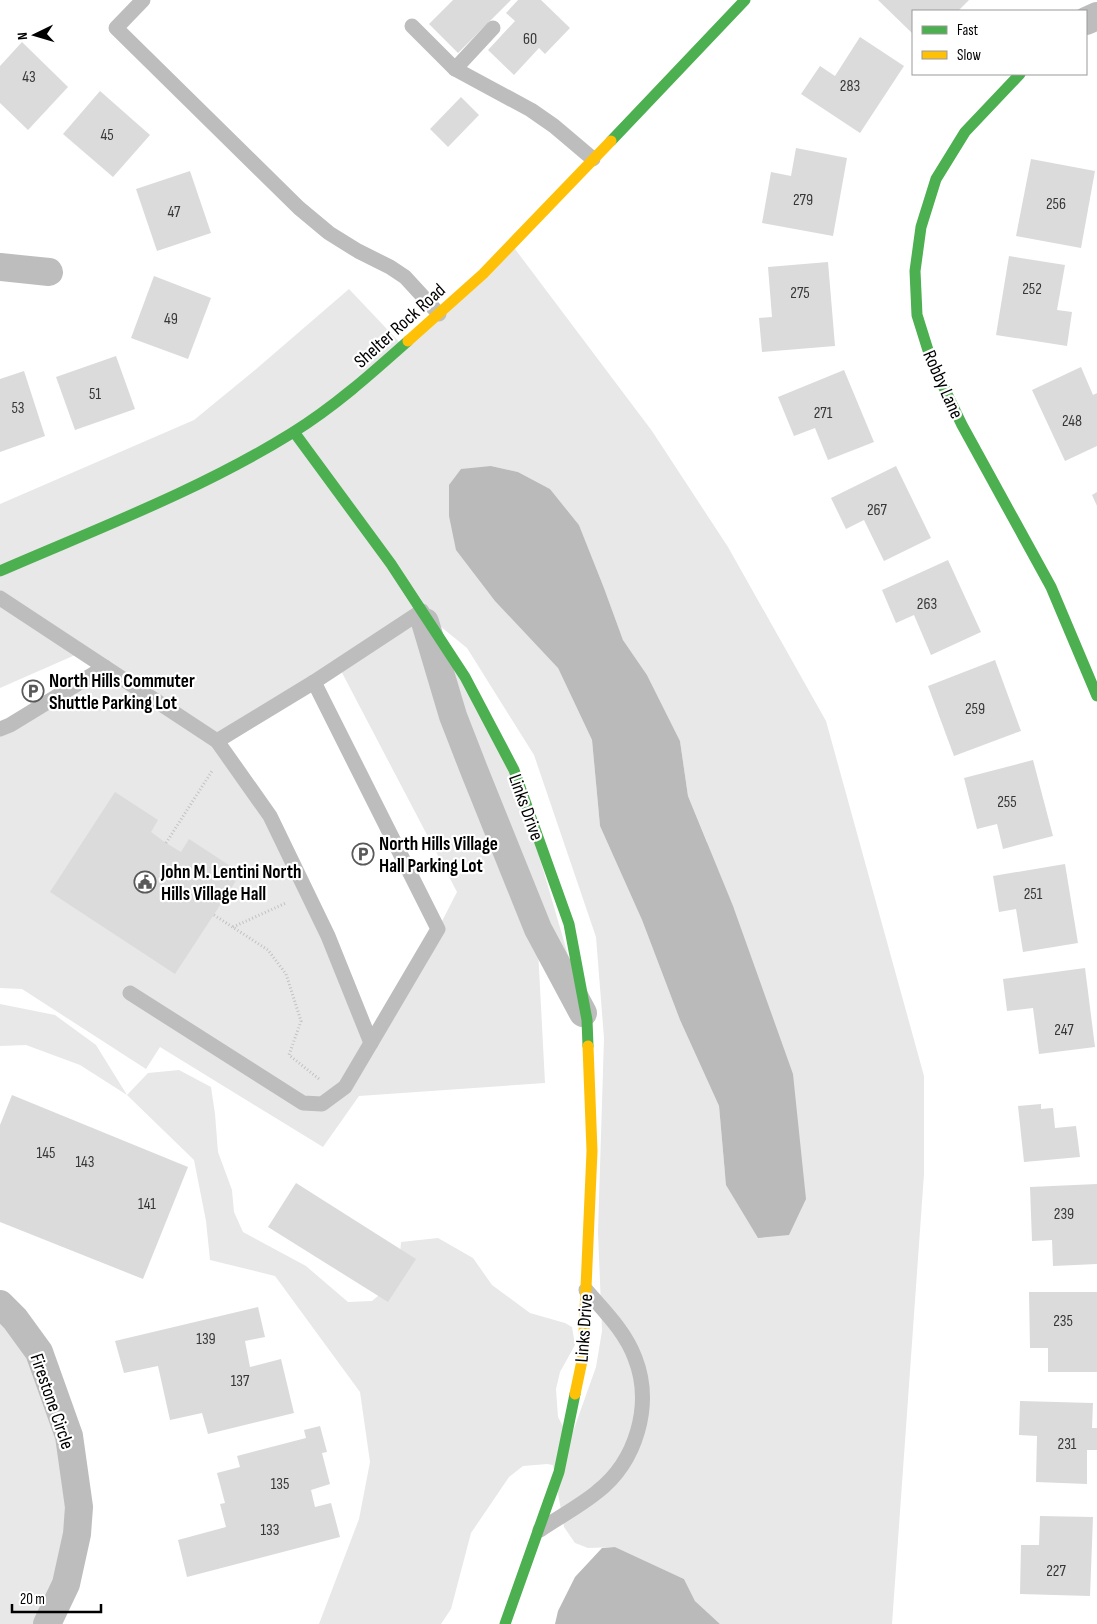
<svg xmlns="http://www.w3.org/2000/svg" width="1097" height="1624" font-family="'Sofia Sans Condensed',sans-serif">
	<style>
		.green { fill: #e8e8e8; fill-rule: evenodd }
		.water { fill: #bababa }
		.building { fill: #dbdbdb }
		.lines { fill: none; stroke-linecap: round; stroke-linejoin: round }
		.path { stroke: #c2c2c2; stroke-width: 3; stroke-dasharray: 1 2.5; stroke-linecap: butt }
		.lane { stroke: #bdbdbd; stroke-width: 15 }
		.street { stroke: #bdbdbd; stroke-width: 28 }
		.fast { stroke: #4caf50; stroke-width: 11 }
		.slow { stroke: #ffc107; stroke-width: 11 }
		.labels { text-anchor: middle; stroke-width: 4.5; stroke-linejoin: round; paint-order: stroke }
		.number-label { font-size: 16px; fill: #373737 }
		.street-label { font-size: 19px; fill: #000; stroke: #fff }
		.poi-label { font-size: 19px; font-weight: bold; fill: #000; stroke: #fff; text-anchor: start }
	</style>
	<rect width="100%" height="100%" fill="#fff"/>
	<g class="green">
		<path d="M 512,245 L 652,431 L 728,547 L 826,721 L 924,1076 L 924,1174 L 892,1624 L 720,1624 L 695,1601 L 684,1579 L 615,1547 L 588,1548 L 575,1543 L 564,1527 L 553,1465 L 547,1464 L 523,1466 L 509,1477 L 471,1533 L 451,1609 L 441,1624 L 319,1624 L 359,1519 L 370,1462 L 360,1392 L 275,1276 L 210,1260 L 206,1221 L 194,1160 L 127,1095 L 80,1065 L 26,1045 L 0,1046 L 0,1004 L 55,1015 L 96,1045 L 127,1095 L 148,1073 L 179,1070 L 211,1087 L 215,1114 L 218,1152 L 232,1190 L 234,1212 L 243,1232 L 306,1266 L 348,1302 L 372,1301 L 398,1279 L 401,1242 L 438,1238 L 473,1258 L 492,1285 L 530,1313 L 565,1323 L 572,1327 L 575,1345 L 560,1372 L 556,1389 L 558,1417 L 570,1440 L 596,1367 L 602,1331 L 598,1232 L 604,1038 L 596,937 L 534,755 L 467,648 L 424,613 L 514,770 L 587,1020 L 537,930 L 545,1083 L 359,1096 L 323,1147 L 160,1047 L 146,1069 L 22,989 L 0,988 L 0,729 L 105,668 L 82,652 L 0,688 L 0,504 L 194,420 L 255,370 L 349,289 L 403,346 ZM 491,466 L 518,472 L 550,489 L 579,525 L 604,588 L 623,640 L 647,675 L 680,741 L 688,796 L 707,842 L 726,1185 L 719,1106 L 680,1020 L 642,920 L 600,826 L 592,740 L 558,668 ZM 339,667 L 457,892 L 438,929 L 371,1039 L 270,816 L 218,741 Z"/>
		<polygon points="0,1304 15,1319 79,1507 47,1624 0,1624"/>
	</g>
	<g class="water">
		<polygon points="491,466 518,472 550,489 579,525 604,588 623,640 647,675 680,741 688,796 733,906 793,1074 806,1199 789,1235 758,1238 726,1185 719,1106 680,1020 642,920 600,826 592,740 558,668 495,601 456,550 449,516 449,485 461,469"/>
		<polygon points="615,1547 684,1579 695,1601 720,1624 555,1624 558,1611 575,1577 602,1548"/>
	</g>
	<g class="building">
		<polygon points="453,0 511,0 458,53 429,24"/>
		<polygon points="518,0 541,0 570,28 545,54 539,48 514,75 488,50 515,21 506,13"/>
		<polygon points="878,0 969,0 958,11 913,11 913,34"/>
		<polygon points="860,37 904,66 860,133 801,94 820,66 835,76"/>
		<polygon points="22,42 68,87 28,130 0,103 0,66"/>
		<polygon points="100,91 150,135 113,177 63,134"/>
		<polygon points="461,97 479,115 448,147 430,129"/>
		<polygon points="796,148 847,158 833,236 762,223 771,172 791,176"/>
		<polygon points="1031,159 1095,171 1081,248 1016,236"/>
		<polygon points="190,171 211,233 157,251 136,189"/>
		<polygon points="1009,256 1065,265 1057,310 1072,312 1067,346 996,335"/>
		<polygon points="828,262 835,346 762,352 759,318 772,317 768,267"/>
		<polygon points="154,276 211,298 188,359 131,338"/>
		<polygon points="116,356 135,409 75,430 56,377"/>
		<polygon points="1081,367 1093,395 1097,393 1097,446 1065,461 1032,390"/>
		<polygon points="844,370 874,442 828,460 815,428 794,436 778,397"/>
		<polygon points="24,371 45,436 0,452 0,379"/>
		<polygon points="896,466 931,538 884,561 864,520 846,529 831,498"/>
		<polygon points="1097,492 1097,506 1092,495"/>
		<polygon points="948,560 981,632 931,655 914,615 896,623 882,590"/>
		<polygon points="995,660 1021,731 954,756 928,686"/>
		<polygon points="1033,760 1053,836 1003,849 997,824 977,829 964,778"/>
		<polygon points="115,792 158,820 151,832 166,843 181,852 189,839 241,873 175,974 50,892"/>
		<polygon points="1065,864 1078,943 1023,952 1016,909 999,912 993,876"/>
		<polygon points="1085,968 1095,1047 1039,1054 1033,1008 1007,1011 1003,979"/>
		<polygon points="12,1095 188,1167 143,1279 0,1222 0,1125"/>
		<polygon points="1041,1104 1041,1109 1053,1108 1055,1128 1076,1126 1080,1157 1024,1162 1018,1106"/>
		<polygon points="296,1183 416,1259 388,1302 268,1227"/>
		<polygon points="1097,1184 1097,1264 1053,1266 1052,1240 1032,1241 1030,1187"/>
		<polygon points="1029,1292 1097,1292 1097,1372 1048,1372 1048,1348 1030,1348"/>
		<polygon points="258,1307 265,1337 245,1341 250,1367 281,1359 294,1413 208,1434 202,1413 170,1420 158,1366 124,1373 115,1341"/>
		<polygon points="1020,1401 1093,1403 1092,1428 1097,1428 1097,1450 1087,1450 1087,1484 1036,1482 1037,1436 1019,1435"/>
		<polygon points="320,1426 327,1452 322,1453 330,1484 311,1490 315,1507 331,1503 340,1537 187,1577 178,1540 226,1527 220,1504 225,1503 217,1473 240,1467 237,1456 306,1438 304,1430"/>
		<polygon points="1040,1516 1093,1517 1090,1596 1020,1594 1021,1545 1039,1545"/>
	</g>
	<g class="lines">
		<g class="path">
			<polyline points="166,843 212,771"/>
			<polyline points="214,915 268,950 286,974 301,1021 289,1055 319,1079"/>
			<polyline points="233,927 286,903"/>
		</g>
		<g class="lane">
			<polyline points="143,0 116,28 299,208 329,233 358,251 390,267 405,277 439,314"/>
			<polyline points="412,26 455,69 531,110 554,126 593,159"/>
			<polyline points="455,69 493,28"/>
			<polyline points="0,598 217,741 270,816 328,936 371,1043 438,929 314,682"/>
			<polyline points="0,729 10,725 105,667"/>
			<polyline points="217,741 314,682 422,611"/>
			<polyline points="130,993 303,1103 322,1104 345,1087 371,1043"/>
			<path d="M 540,1530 C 559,1517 580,1506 597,1492 C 637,1461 653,1404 635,1358 C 625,1331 604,1311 586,1290"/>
		</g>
		<g class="street">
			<polyline points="1086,21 1097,16"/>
			<polyline points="0,267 49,272"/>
			<polyline points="425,622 453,716 474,770 538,929 583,1013"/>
			<polyline points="0,1304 15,1319 39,1352 69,1436 79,1507 77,1534 66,1584 47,1624"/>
		</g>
		<g class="fast">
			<polyline points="1020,74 965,132 936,179 921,227 915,271 917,315 932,363 962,425 1051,587 1097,696"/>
			<polyline points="611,141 745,0"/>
			<polyline points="294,432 391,564 465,677 514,770 569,924 587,1020 588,1046"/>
			<path d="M 0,571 C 99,528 200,490 292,433 C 334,407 371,374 408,341"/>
			<polyline points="505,1624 559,1472 575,1394"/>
		</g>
		<g class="slow">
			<polyline points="408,341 483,274 611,141"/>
			<polyline points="575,1394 583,1356 592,1151 588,1046"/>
		</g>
	</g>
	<defs>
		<g id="parking-ring" transform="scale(1.125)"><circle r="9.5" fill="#fff" stroke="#595959" stroke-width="1.5"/><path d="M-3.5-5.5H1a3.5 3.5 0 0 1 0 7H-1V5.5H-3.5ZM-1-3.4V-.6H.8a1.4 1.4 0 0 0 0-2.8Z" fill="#595959"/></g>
		<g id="civic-ring" transform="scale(1.125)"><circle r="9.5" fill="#fff" stroke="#595959" stroke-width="1.5"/><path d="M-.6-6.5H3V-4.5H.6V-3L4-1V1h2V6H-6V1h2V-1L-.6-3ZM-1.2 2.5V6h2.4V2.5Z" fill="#595959"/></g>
	</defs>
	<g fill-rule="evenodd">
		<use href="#parking-ring" x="33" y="691"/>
		<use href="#parking-ring" x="363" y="854"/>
		<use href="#civic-ring" x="145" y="882"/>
	</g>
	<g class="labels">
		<g class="number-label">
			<text x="530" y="44">60</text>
			<text x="29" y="82">43</text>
			<text x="850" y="91">283</text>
			<text x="107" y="140">45</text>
			<text x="803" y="205">279</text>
			<text x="1056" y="209">256</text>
			<text x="174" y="217">47</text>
			<text x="1032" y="294">252</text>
			<text x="800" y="298">275</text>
			<text x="171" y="324">49</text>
			<text x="95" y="399">51</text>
			<text x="18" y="413">53</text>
			<text x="823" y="418">271</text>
			<text x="1072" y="426">248</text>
			<text x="877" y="515">267</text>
			<text x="927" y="609">263</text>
			<text x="975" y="714">259</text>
			<text x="1007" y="807">255</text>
			<text x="1033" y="899">251</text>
			<text x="1064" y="1035">247</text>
			<text x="46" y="1158">145</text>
			<text x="85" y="1167">143</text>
			<text x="147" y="1209">141</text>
			<text x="1064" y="1219">239</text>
			<text x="1063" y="1326">235</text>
			<text x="206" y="1344">139</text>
			<text x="240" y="1386">137</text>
			<text x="1067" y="1449">231</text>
			<text x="280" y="1489">135</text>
			<text x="270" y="1535">133</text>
			<text x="1056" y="1576">227</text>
		</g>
		<g class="street-label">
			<text transform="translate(399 325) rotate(-42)" y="7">Shelter Rock Road</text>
			<text transform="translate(944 384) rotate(66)" y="7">Robby Lane</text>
			<text transform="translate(527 807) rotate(70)" y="7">Links Drive</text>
			<text transform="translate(583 1328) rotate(-86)" y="7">Links Drive</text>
			<text transform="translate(53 1401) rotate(71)" y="7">Firestone Circle</text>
		</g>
		<g class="poi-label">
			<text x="49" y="687">North Hills Commuter<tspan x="49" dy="22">Shuttle Parking Lot</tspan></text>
			<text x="379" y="850">North Hills Village<tspan x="379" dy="22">Hall Parking Lot</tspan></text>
			<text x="161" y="878">John M. Lentini North<tspan x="161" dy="22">Hills Village Hall</tspan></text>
		</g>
	</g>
	<rect x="912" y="10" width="175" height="65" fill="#ffffff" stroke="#999999"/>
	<rect x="922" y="26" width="25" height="8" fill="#4caf50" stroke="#999999"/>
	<text x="957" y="35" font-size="15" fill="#000000">Fast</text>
	<rect x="922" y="51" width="25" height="8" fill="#ffc107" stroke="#999999"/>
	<text x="957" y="60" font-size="15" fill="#000000">Slow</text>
	<g transform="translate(35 35) rotate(265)" stroke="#ffffff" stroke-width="4" paint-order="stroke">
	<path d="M0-4L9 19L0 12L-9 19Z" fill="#000000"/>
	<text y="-8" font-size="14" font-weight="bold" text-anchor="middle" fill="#000000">N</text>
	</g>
	<path d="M12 1604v8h89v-8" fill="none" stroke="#000000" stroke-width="2.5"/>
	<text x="20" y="1604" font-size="15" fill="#000000" stroke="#ffffff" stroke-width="4" paint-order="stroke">20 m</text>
</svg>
